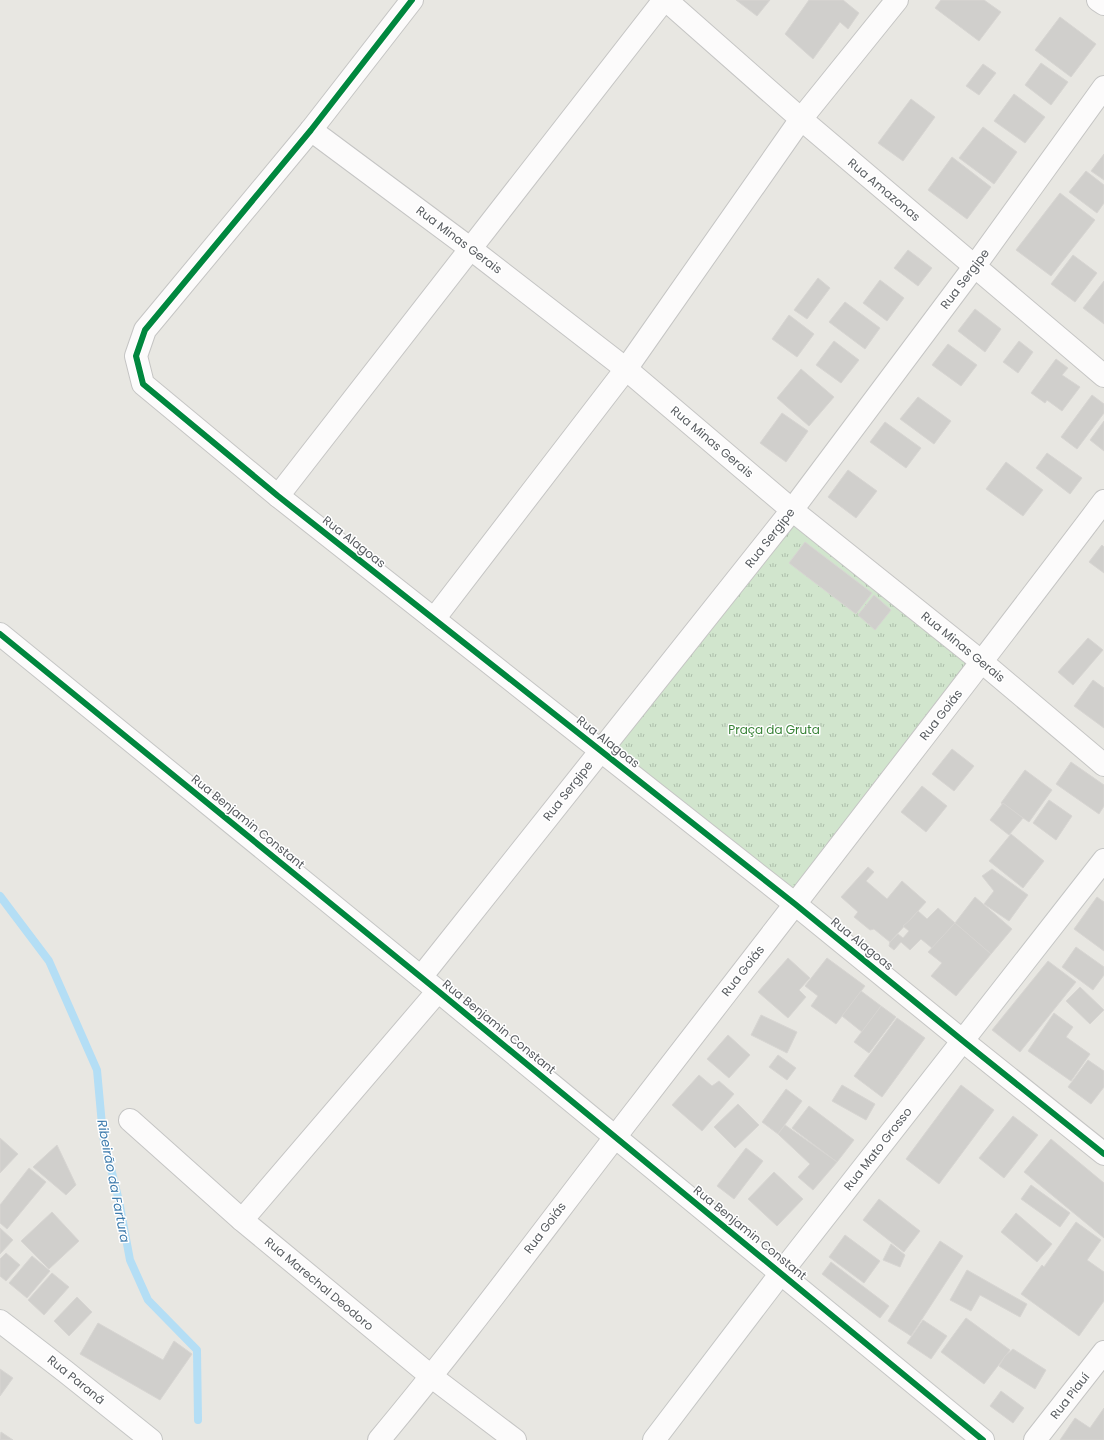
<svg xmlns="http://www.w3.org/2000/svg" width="1104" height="1440" font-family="Poppins,sans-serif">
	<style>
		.park { fill: url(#park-tufts) }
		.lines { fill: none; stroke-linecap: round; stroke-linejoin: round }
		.stream { stroke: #b4def5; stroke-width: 8 }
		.building { fill: #d0cfcc; stroke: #d7d5d2 }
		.street-casing { stroke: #c5c5c4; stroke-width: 24 }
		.secondary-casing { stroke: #c5c6c5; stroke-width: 24 }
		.street { stroke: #fcfbfb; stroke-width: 22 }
		.secondary { stroke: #fcfbfb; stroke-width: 22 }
		.cycleway-casing { stroke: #fff; stroke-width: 8 }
		.cycleway { stroke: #00873e; stroke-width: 6 }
		.labels { text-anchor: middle; stroke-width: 3; stroke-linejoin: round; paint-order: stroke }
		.street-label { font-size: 12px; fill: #585c60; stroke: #fff }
		.park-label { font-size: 12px; fill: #378236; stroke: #fff }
		.water-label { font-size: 13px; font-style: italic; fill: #3d7bad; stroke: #fff }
	</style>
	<defs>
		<pattern id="park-tufts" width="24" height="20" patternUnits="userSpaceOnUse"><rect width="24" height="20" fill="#d1e5cd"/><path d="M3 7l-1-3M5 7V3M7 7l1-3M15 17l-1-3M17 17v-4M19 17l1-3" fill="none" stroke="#acbdaa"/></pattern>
	</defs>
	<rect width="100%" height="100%" fill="#e8e7e2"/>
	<polygon class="park" points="794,522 969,660 796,893 610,751"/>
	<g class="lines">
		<polyline class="stream" points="0,896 49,961 97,1070 103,1136 119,1201 130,1260 148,1300 197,1350 198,1420"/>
	</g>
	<g class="building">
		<polygon points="736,0 770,0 757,16"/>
		<polygon points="809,0 843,0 859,13 848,29 840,22 813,59 785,34"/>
		<polygon points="941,0 984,0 1001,12 979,41 935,8"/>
		<polygon points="1060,17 1096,44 1071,77 1035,50"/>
		<polygon points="1041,63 1068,82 1051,105 1025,85"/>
		<polygon points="983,64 996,73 979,95 966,86"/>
		<polygon points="1014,94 1045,117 1025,143 994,121"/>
		<polygon points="911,99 935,117 903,161 878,143"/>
		<polygon points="983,127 1017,152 994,184 959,158"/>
		<polygon points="1104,154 1104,180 1091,171"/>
		<polygon points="952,157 991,187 967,219 928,190"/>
		<polygon points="1086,171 1104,185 1104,203 1097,213 1069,192"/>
		<polygon points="1060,193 1095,220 1051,276 1016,250"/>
		<polygon points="908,250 932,268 918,286 894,268"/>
		<polygon points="1073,255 1097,273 1075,302 1051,284"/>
		<polygon points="818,278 830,288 807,319 794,310"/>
		<polygon points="880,280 904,298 887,321 863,303"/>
		<polygon points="1104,281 1104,324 1083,308"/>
		<polygon points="845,302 880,328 865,349 829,322"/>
		<polygon points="975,309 1001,329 985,352 958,331"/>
		<polygon points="789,315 814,334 797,357 772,339"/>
		<polygon points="834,341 859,360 841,383 816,365"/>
		<polygon points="1019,341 1033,352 1018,373 1003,362"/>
		<polygon points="948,344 977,365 961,386 932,365"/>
		<polygon points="1056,359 1068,368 1062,375 1080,387 1062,411 1047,400 1045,403 1031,393"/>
		<polygon points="801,369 834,397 809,426 777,398"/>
		<polygon points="1092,395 1104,404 1104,413 1077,449 1061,437"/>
		<polygon points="918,397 951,421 934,444 900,419"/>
		<polygon points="782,413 808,431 786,462 760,443"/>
		<polygon points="1104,421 1104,451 1090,440"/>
		<polygon points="885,422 921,448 906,468 870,442"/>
		<polygon points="1047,453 1082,478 1070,494 1036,468"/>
		<polygon points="1006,462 1043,490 1023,516 986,489"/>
		<polygon points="848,470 877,491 856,518 828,497"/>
		<polygon points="805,542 872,593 856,614 789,563"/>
		<polygon points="1102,545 1104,547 1104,573 1089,562"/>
		<polygon points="874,595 891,610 875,630 858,615"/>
		<polygon points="1088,638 1103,650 1073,685 1058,672"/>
		<polygon points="1093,680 1104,688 1104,728 1074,706"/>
		<polygon points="952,749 974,766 954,791 932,774"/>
		<polygon points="1071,762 1104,785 1104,806 1099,814 1056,784"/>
		<polygon points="1025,770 1052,790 1029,822 1001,803"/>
		<polygon points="922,786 947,806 926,832 901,812"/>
		<polygon points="1049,800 1072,816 1056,840 1033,823"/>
		<polygon points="1003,803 1023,818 1009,835 990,820"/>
		<polygon points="1011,834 1044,861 1023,888 989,861"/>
		<polygon points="868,867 874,872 866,881 887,899 902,881 926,902 890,942 874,929 870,930 854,917 858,912 841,897"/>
		<polygon points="992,869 1028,895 1009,921 984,904 994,891 982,876"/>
		<polygon points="975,897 1012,929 991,954 955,923"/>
		<polygon points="1097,897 1104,902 1104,951 1074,929"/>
		<polygon points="938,908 955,923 932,948 921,939 910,950 901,942 894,950 889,946 890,942 898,934 903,938 909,931 903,926 910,920 918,911 927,919"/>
		<polygon points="955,923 991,954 956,996 931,976 942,963 928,952"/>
		<polygon points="1076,947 1104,967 1104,975 1093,990 1062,967"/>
		<polygon points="788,958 810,978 799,990 806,997 788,1018 758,992"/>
		<polygon points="827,958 865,986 836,1024 811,1006 818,996 805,986"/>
		<polygon points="1048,961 1076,982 1020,1052 992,1030"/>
		<polygon points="1080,987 1104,1010 1090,1024 1066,1001"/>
		<polygon points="861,991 881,1006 862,1032 842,1016"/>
		<polygon points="881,1006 896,1017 869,1053 854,1042"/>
		<polygon points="1054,1013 1073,1027 1066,1037 1090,1054 1071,1081 1028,1051"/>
		<polygon points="761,1015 797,1032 787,1053 751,1035"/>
		<polygon points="897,1018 925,1038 882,1097 854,1076"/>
		<polygon points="728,1035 750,1055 729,1078 707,1059"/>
		<polygon points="778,1055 796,1068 787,1080 769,1067"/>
		<polygon points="1088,1060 1104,1071 1104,1087 1091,1104 1068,1087"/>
		<polygon points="699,1075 712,1086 719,1081 734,1094 702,1131 672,1105"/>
		<polygon points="842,1085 875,1104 866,1120 832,1101"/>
		<polygon points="961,1085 994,1110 939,1184 906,1159"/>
		<polygon points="786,1089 802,1101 778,1134 762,1122"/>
		<polygon points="738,1104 759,1125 735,1148 714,1127"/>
		<polygon points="809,1106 854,1140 837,1162 792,1128"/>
		<polygon points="1013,1116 1038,1135 1004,1178 979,1158"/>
		<polygon points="785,1125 837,1162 813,1190 798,1177 810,1164 778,1134"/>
		<polygon points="0,1138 18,1154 0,1173"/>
		<polygon points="1051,1139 1104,1183 1104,1238 1024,1172"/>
		<polygon points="57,1145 76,1185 66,1195 33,1167"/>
		<polygon points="746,1148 763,1161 734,1199 717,1186"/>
		<polygon points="29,1168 46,1182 7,1229 0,1223 0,1205"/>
		<polygon points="774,1172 803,1199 777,1226 748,1199"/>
		<polygon points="1031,1185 1070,1213 1060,1227 1021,1199"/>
		<polygon points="879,1199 920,1231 904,1252 863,1220"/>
		<polygon points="52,1212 79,1241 49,1269 21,1241"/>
		<polygon points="1016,1213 1052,1244 1037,1262 1001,1232"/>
		<polygon points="1076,1222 1101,1240 1087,1260 1104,1272 1104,1301 1079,1336 1021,1294 1042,1265 1044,1267"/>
		<polygon points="0,1228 13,1240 0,1254"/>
		<polygon points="845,1235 880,1261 864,1283 829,1257"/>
		<polygon points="940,1241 963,1256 911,1336 888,1321"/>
		<polygon points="891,1244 905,1255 900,1267 883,1260"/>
		<polygon points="6,1253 20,1265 6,1281 0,1276 0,1259"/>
		<polygon points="32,1256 50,1271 27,1298 9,1283"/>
		<polygon points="831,1262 889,1306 880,1318 822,1274"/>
		<polygon points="967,1270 1027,1304 1020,1317 980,1295 971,1311 950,1300"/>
		<polygon points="52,1273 69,1287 44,1315 28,1300"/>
		<polygon points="77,1297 92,1312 69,1336 54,1321"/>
		<polygon points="966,1318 1010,1350 984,1384 941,1352"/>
		<polygon points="923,1320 947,1336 931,1359 907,1343"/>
		<polygon points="98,1323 163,1360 174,1341 192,1354 160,1400 80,1354"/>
		<polygon points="1013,1349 1046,1370 1035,1389 999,1366 1005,1356"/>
		<polygon points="0,1369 13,1378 0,1396"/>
		<polygon points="1001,1391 1024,1408 1013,1423 990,1406"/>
		<polygon points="1104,1408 1104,1440 1060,1440 1075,1418 1090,1428"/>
		<polygon points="1,1432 13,1440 0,1440"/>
	</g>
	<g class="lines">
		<g class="street-casing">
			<g id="street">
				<polyline points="412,0 311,130 145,330 136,356 143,384 278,496 795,904 963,1041 1104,1154"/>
				<polyline points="666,0 801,119 1104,376"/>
				<polyline points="1098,0 1104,4"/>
				<polyline points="311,130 471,249 626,369 792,510 982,662 1104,765"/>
				<polyline points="278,496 664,0"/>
				<polyline points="434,619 626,369 801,119 897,0"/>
				<polyline points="421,977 792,510 974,267 1104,87"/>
				<polyline points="130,1120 242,1220 432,1377 515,1440"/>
				<polyline points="242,1220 438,991"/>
				<path d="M 379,1440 C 471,1330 555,1214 643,1101 C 797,901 952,702 1104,501"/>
				<polyline points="1035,1440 1104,1352"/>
			</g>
		</g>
		<g class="secondary-casing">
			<g id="secondary">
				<polyline points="0,634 438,991 983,1440"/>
				<polyline points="0,1321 66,1372 151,1440"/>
				<polyline points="654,1440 781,1273 1104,860"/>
			</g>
		</g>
		<use href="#street" class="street"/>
		<use href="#secondary" class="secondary"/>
		<g class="cycleway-casing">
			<g id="cycleway">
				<polyline points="412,0 311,130 145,330 136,356 143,384 278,496 795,904 963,1041 1104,1154"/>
				<polyline points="0,634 438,991 983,1440"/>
			</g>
		</g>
		<use href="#cycleway" class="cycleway"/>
	</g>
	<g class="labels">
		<g class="street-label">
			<text transform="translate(884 190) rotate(40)" y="4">Rua Amazonas</text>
			<text transform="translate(459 240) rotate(37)" y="4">Rua Minas Gerais</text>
			<text transform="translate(965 279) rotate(-53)" y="4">Rua Sergipe</text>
			<text transform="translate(712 442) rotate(40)" y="4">Rua Minas Gerais</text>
			<text transform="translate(770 538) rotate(-52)" y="4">Rua Sergipe</text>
			<text transform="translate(354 542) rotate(38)" y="4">Rua Alagoas</text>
			<text transform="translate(963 647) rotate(39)" y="4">Rua Minas Gerais</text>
			<text transform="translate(941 715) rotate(-52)" y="4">Rua Goiás</text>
			<text transform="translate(608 742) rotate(38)" y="4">Rua Alagoas</text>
			<text transform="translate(568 791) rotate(-52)" y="4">Rua Sergipe</text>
			<text transform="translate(248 822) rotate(39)" y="4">Rua Benjamin Constant</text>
			<text transform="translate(862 944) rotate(39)" y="4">Rua Alagoas</text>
			<text transform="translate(743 971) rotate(-52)" y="4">Rua Goiás</text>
			<text transform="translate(499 1027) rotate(39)" y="4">Rua Benjamin Constant</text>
			<text transform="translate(878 1149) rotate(-52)" y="4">Rua Mato Grosso</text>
			<text transform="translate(545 1228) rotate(-53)" y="4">Rua Goiás</text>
			<text transform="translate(750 1233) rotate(39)" y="4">Rua Benjamin Constant</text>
			<text transform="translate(319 1284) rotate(40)" y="4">Rua Marechal Deodoro</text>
			<text transform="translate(76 1380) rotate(39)" y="4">Rua Paraná</text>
			<text transform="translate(1070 1396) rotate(-52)" y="4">Rua Piauí</text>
		</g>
		<g class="park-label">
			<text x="774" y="734">Praça da Gruta</text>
		</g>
		<g class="water-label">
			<text transform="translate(114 1181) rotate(79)" y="5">Ribeirão da Fartura</text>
		</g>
	</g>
</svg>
